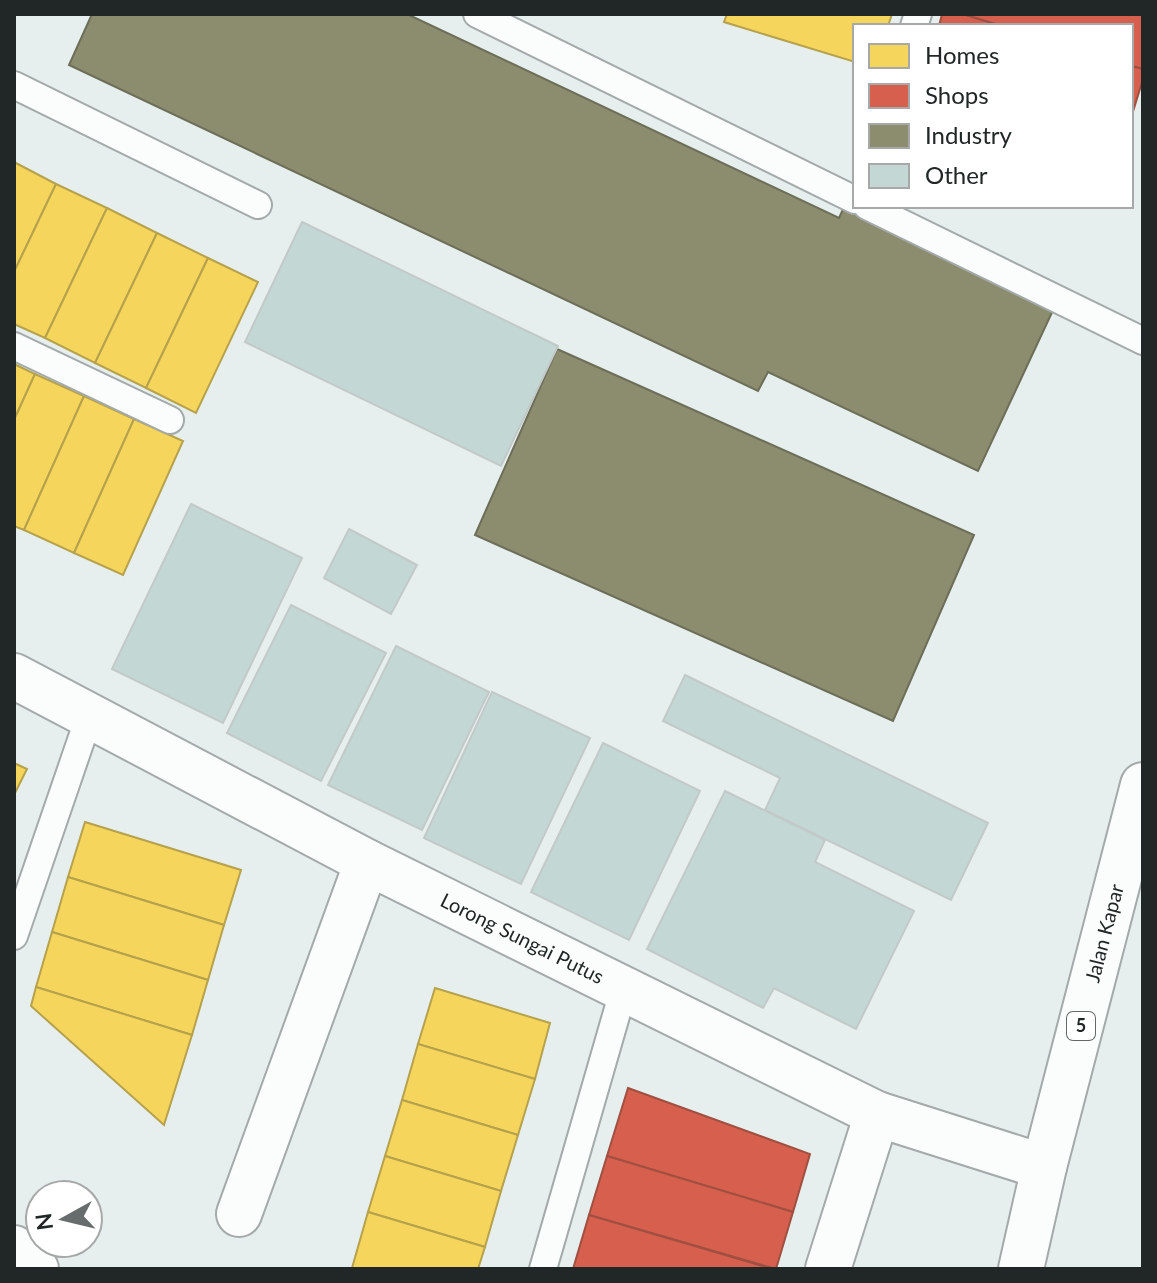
<svg xmlns="http://www.w3.org/2000/svg" width="1157" height="1283" font-family="Lato,sans-serif">
	<style>
		.homes { fill: #f6d55c; stroke: #b6a14c; stroke-width: 2 }
		.shops { fill: #d6604d; stroke: #a04f41; stroke-width: 2 }
		.industry { fill: #8c8c6e; stroke: #6c6e58; stroke-width: 2 }
		.building { fill: #c3d8d5; stroke: #c2c9c8; stroke-width: 2 }
		.lines { fill: none; stroke-linecap: round; stroke-linejoin: round }
		.service-casing { stroke: #a3aaa9; stroke-width: 30 }
		.minor-casing { stroke: #a3aaa9; stroke-width: 48 }
		.trunk-casing { stroke: #a3aaa9; stroke-width: 48 }
		.service { stroke: #fbfdfc; stroke-width: 26 }
		.minor { stroke: #fbfdfc; stroke-width: 44 }
		.trunk { stroke: #fbfdfc; stroke-width: 44 }
		.labels { text-anchor: middle; stroke-width: 8; stroke-linejoin: round; paint-order: stroke }
		.shield { fill: #fff; stroke: #646867; stroke-width: 2 }
		.shield-label { font-size: 18px; font-weight: bold; fill: #212726 }
		.street-label { font-size: 20px; fill: #212726; stroke: #fff }
	</style>
	<rect width="100%" height="100%" fill="#e6efee"/>
	<g class="homes">
		<polygon points="727,14 892,14 888,26 855,26 855,62 724,22"/>
		<polygon points="14,162 56,184 14,272"/>
		<polygon points="56,184 107,208 45,338 14,324 14,272"/>
		<polygon points="107,208 157,233 95,363 45,338"/>
		<polygon points="157,233 208,258 146,388 95,363"/>
		<polygon points="208,258 258,282 196,413 146,388"/>
		<polygon points="14,364 35,374 14,420"/>
		<polygon points="35,374 84,396 24,530 14,526 14,420"/>
		<polygon points="84,396 134,419 74,553 24,530"/>
		<polygon points="134,419 183,441 123,575 74,553"/>
		<polygon points="14,763 27,769 14,795"/>
		<polygon points="85,822 241,870 224,925 68,877"/>
		<polygon points="68,877 224,925 208,980 52,932"/>
		<polygon points="52,932 208,980 192,1035 36,987"/>
		<polygon points="36,987 192,1035 164,1125 31,1006"/>
		<polygon points="435,988 550,1023 535,1079 418,1044"/>
		<polygon points="418,1044 535,1079 518,1135 402,1100"/>
		<polygon points="402,1100 518,1135 501,1191 385,1156"/>
		<polygon points="385,1156 501,1191 485,1247 368,1212"/>
		<polygon points="368,1212 485,1247 478,1269 352,1268"/>
	</g>
	<g class="shops">
		<polygon points="942,14 963,14 1002,26 939,26"/>
		<polygon points="963,14 1143,14 1143,69 1131,66 1131,26 1002,26"/>
		<polygon points="1131,66 1143,69 1143,79 1131,118"/>
		<polygon points="628,1088 810,1154 793,1212 607,1156"/>
		<polygon points="607,1156 793,1212 776,1269 589,1215"/>
		<polygon points="589,1215 773,1269 573,1269"/>
	</g>
	<g class="industry">
		<polygon points="92,14 407,14 839,218 844,207 1055,306 978,471 768,372 758,391 69,65"/>
		<polygon points="557,349 974,535 893,721 475,535"/>
	</g>
	<g class="building">
		<polygon points="302,222 558,346 501,466 245,342"/>
		<polygon points="191,504 302,558 223,723 112,669"/>
		<polygon points="349,529 417,565 391,614 324,578"/>
		<polygon points="291,605 386,653 321,781 227,733"/>
		<polygon points="396,646 489,692 422,830 328,785"/>
		<polygon points="685,675 988,823 951,900 765,810 780,778 663,721"/>
		<polygon points="492,692 590,738 521,884 424,838"/>
		<polygon points="603,743 700,791 629,940 531,892"/>
		<polygon points="725,791 825,840 815,862 914,911 856,1029 774,988 763,1008 647,949"/>
	</g>
	<g class="lines">
		<g class="service-casing">
			<g id="service">
				<polyline points="477,14 855,200"/>
				<polyline points="914,26 918,14"/>
				<polyline points="14,85 258,205"/>
				<polyline points="867,206 1143,341"/>
				<polyline points="14,346 170,420"/>
				<polyline points="14,936 89,717"/>
				<polyline points="543,1269 624,988"/>
			</g>
		</g>
		<g class="minor-casing">
			<g id="minor">
				<path id="s1" d="M 14,676 L 367,862 L 877,1114 L 1044,1167"/>
				<polyline points="239,1214 367,862"/>
				<polyline points="828,1269 877,1114"/>
			</g>
		</g>
		<g class="trunk-casing">
			<g id="trunk">
				<polyline points="14,1248 36,1269"/>
				<path id="s2" d="M 1021,1269 L 1044,1167 L 1143,785"/>
			</g>
		</g>
		<use href="#service" class="service"/>
		<use href="#minor" class="minor"/>
		<use href="#trunk" class="trunk"/>
	</g>
	<g class="labels">
		<rect class="shield" x="1067" y="1012" width="28" height="28" rx="6"/>
		<g class="shield-label">
			<text x="1081" y="1032">5</text>
		</g>
		<g class="street-label">
			<text dy="7" stroke="none"><textPath href="#s2" startOffset="346">Jalan Kapar</textPath></text>
			<text dy="7" stroke="none"><textPath href="#s1" startOffset="572">Lorong Sungai Putus</textPath></text>
		</g>
	</g>
	<rect width="1157" height="1283" fill="none" stroke="#212726" stroke-width="32"/>
	<rect x="853" y="24" width="280" height="184" fill="#ffffff" stroke="#a6a9a8" stroke-width="2"/>
	<rect x="869" y="44" width="40" height="24" fill="#f6d55c" stroke="#a6a9a8" stroke-width="2"/>
	<text x="925" y="64" font-size="24" fill="#212726">Homes</text>
	<rect x="869" y="84" width="40" height="24" fill="#d6604d" stroke="#a6a9a8" stroke-width="2"/>
	<text x="925" y="104" font-size="24" fill="#212726">Shops</text>
	<rect x="869" y="124" width="40" height="24" fill="#8c8c6e" stroke="#a6a9a8" stroke-width="2"/>
	<text x="925" y="144" font-size="24" fill="#212726">Industry</text>
	<rect x="869" y="164" width="40" height="24" fill="#c3d8d5" stroke="#a6a9a8" stroke-width="2"/>
	<text x="925" y="184" font-size="24" fill="#212726">Other</text>
	<g transform="translate(64 1219) rotate(262)"><circle r="38" fill="#ffffff" stroke="#a6a9a8" stroke-width="2"/>
	<path d="M0-6L14 30L0 20L-14 30Z" fill="#666d6c"/>
	<text y="-12" font-size="22" font-weight="bold" text-anchor="middle" fill="#212726">N</text>
	</g>
</svg>
